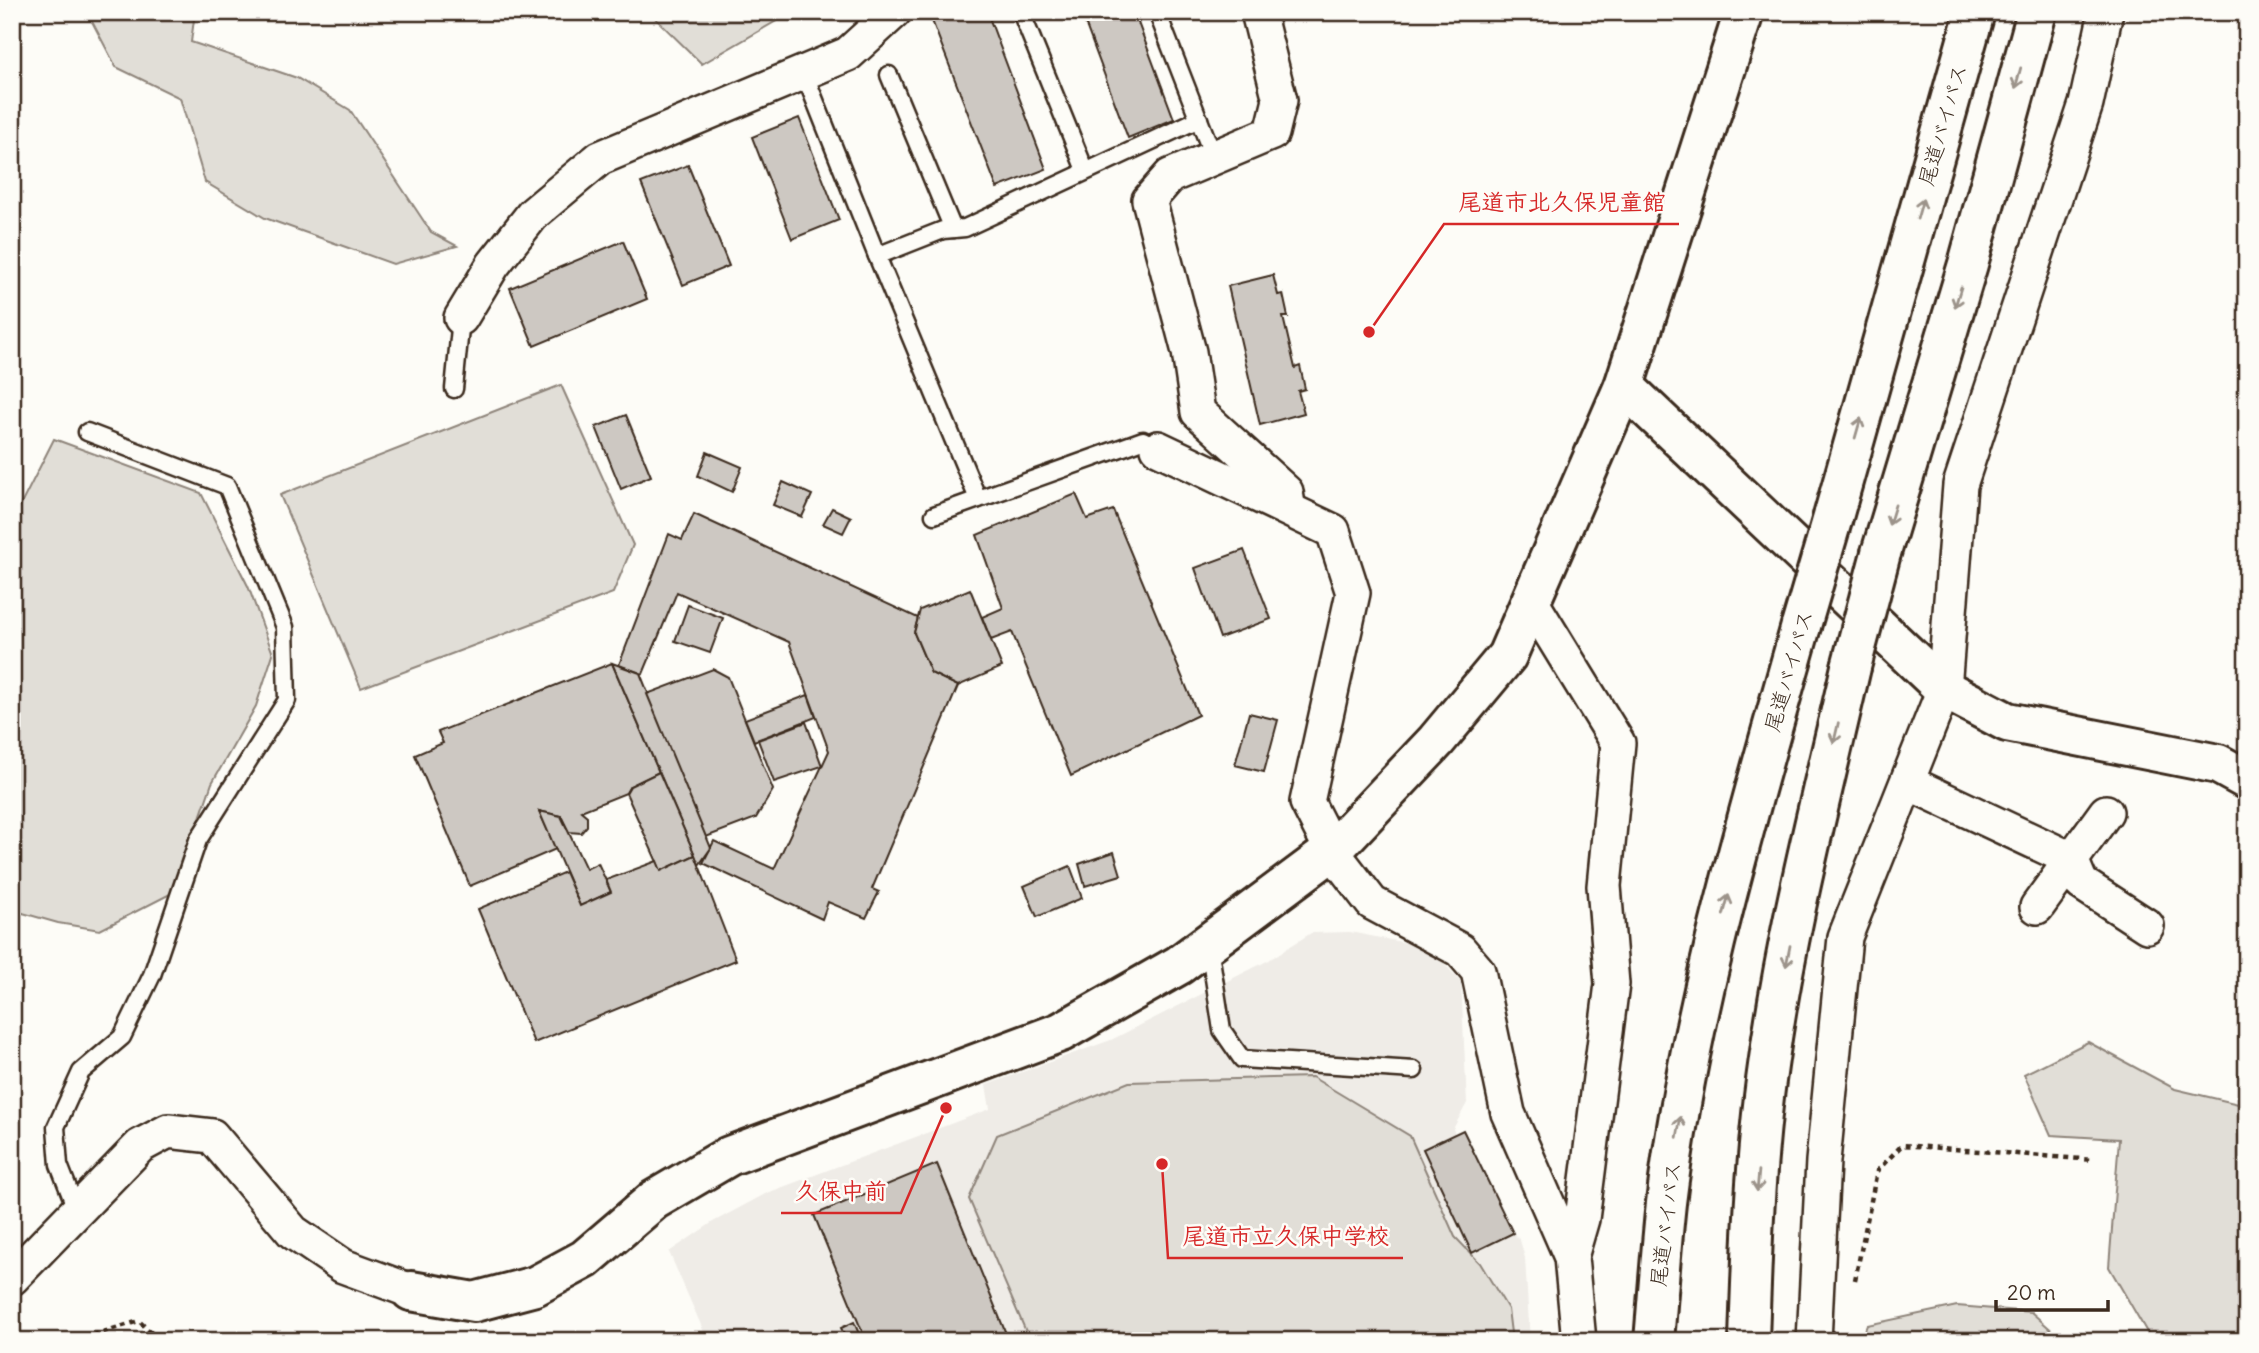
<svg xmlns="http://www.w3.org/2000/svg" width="2259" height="1353" font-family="Delius,'Klee One',sans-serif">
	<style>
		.built { fill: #efece7 }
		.green { fill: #e1ded7; stroke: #8e847a; stroke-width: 2 }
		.building { fill: #cdc8c2; stroke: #3b2a1e; stroke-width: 2 }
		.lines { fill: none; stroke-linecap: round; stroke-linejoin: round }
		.service-casing { stroke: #3b2a1e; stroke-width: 21 }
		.minor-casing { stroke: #3b2a1e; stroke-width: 38 }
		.tertiary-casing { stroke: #3b2a1e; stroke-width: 44 }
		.motorway-casing { stroke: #3b2a1e; stroke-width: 44 }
		.path { stroke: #3b2a1e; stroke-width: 4.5; stroke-dasharray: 5 5; stroke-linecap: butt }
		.service { stroke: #fdfcf7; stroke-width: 16 }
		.minor { stroke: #fdfcf7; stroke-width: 33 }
		.tertiary { stroke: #fdfcf7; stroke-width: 38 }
		.motorway { stroke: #fdfcf7; stroke-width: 38 }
		.motorway-bridge-casing { stroke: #3b2a1e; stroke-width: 44; stroke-linecap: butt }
		.motorway-bridge { stroke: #fdfcf7; stroke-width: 38 }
		.oneway { stroke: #9c938a }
		.labels { text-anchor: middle; stroke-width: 5; stroke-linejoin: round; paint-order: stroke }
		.street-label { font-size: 21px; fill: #3b2a1e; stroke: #fdfcf7 }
		.leader { fill: none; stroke: #d62828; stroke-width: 2.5 }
		.callout-dot { fill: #d62828; stroke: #fdfcf7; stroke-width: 2.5 }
		.callout-label { font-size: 23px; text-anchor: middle; font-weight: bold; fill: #d62828; stroke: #fdfcf7; stroke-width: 5; stroke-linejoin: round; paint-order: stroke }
	</style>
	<rect width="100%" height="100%" fill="#fdfcf7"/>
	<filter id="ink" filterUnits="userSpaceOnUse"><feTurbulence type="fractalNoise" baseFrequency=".0143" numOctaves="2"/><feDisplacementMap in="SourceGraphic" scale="14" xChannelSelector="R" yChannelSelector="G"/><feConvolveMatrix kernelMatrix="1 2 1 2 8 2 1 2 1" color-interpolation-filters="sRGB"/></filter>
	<g filter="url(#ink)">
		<polygon class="built" points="1350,932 1406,943 1440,959 1461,982 1467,1103 1453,1129 1455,1134 1463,1130 1513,1233 1520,1240 1525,1258 1530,1341 708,1341 669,1252 713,1222 767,1193 990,1109 986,1085 1111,1040 1269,960 1311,933"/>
		<g class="green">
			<polygon points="87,12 195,12 191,42 297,78 350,110 431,232 457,246 393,264 265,218 205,182 180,98 116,67"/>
			<polygon points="653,12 792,12 702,64 652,15"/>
			<polygon points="561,385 633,545 613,593 361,688 280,495"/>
			<polygon points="54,439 201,493 248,586 273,654 256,706 212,783 192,841 180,889 100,930 58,923 12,910 12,522"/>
			<polygon points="2088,1042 2175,1089 2247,1106 2247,1341 2152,1341 2109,1267 2119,1139 2051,1135 2024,1074"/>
			<polygon points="1312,1077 1410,1136 1455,1237 1480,1263 1508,1309 1512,1341 1030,1341 969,1199 997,1135 1129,1082"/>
			<polygon points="1957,1306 2031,1312 2064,1341 1861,1341 1867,1325"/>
		</g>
		<g class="building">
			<polygon points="945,12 987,12 1046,169 997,188 931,18"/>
			<polygon points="1081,12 1134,12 1174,119 1128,138"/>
			<polygon points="799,118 839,220 792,239 752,137"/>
			<polygon points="688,165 729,266 683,285 641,183"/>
			<polygon points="623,241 647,299 534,346 510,288"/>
			<polygon points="1273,275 1278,295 1283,294 1288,317 1283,317 1295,368 1300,366 1305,389 1298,391 1304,413 1260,425 1228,286"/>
			<polygon points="626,415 651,476 621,489 596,427"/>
			<polygon points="707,452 742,467 732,492 698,476"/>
			<polygon points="783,482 812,495 802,517 773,505"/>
			<polygon points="1076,494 1087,519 1113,510 1198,715 1071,776 1012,632 991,640 982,617 1003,608 977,535"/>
			<polygon points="832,508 851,517 843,533 823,524"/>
			<polygon points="694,514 918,618 914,633 931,673 958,686 872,889 879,892 866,918 828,902 822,919 703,863 714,841 774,869 829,751 789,642 677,592 643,674 619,665 669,534 682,540"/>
			<polygon points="1244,550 1271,619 1220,638 1195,568"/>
			<polygon points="970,589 1002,667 958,686 931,673 914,633 920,610"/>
			<polygon points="688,605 723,618 710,653 675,641"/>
			<polygon points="612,663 659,772 630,786 626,793 581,811 587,816 587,826 581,833 569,832 561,816 539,811 556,849 470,886 415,755 443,743 438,732"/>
			<polygon points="612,663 640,673 711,848 699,865"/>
			<polygon points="713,669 728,677 773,790 756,818 706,837 647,694"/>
			<polygon points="808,695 816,717 754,741 745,719"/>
			<polygon points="1249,713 1278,720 1264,772 1235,765"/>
			<polygon points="806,722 822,766 774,782 758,740"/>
			<polygon points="659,772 695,855 661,871 626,793 630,786"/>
			<polygon points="539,811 561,816 586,869 598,863 611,892 580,906"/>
			<polygon points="1114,852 1121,875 1085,886 1079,864"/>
			<polygon points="695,855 736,960 534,1043 478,909 565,872 580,906 611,892 606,880 657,861 661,871"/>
			<polygon points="1070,866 1082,898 1037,917 1024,886"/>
			<polygon points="1463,1130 1513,1233 1472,1253 1423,1149"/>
			<polygon points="937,1164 1009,1341 866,1341 814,1215"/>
			<polygon points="854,1322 862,1341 847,1341 841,1328"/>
		</g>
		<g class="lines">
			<g class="service-casing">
				<g id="service">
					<polyline points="1021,12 1085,170"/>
					<polyline points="1157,12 1214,158"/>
					<polyline points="804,73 877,256 943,230 965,228 1199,119"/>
					<polyline points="889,75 953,229"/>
					<polyline points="877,256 978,499"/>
					<polyline points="454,389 461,318"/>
					<polyline points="934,515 1143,440 1158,448"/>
					<polyline points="1209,946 1222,1030 1242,1059 1414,1070"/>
					<polyline points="77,1211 59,1165 56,1127 81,1072 122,1037 152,975 198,840 287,700 285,627 227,486 87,432"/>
				</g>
			</g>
			<g class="minor-casing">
				<g id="minor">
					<polyline points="1258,12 1280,100 1272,133 1170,176 1149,200 1189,352 1198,412 1286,492 1288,505"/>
					<polyline points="461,318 493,265 533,214 600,158 848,54 894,12"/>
					<polyline points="1158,448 1333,531 1353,593 1307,802 1332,851 1372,903 1460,950 1478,971 1508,1113 1571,1257 1579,1341"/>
					<polyline points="1531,601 1618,743 1604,886 1612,984 1582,1219 1571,1257"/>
					<polyline points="1909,783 2071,859 2081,883 2147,926"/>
					<polyline points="2037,907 2106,812"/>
					<polyline points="12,1278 140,1146 168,1131 212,1136 293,1232 343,1266 411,1291"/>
					<polyline points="1814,1341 1823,1161 1845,937 1944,689 1960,485 2086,104 2106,12"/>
				</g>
			</g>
			<g class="tertiary-casing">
				<g id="tertiary">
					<polyline points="1624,386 1944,689 2007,722 2218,764 2247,780"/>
					<polyline points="411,1291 474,1302 535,1286 585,1259 654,1200 729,1156 1061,1032 1179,965 1332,851 1436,741 1507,656 1624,386 1744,12"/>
				</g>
			</g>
			<g class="motorway-casing">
				<g id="motorway">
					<polyline points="1833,517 1975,12"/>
					<polyline points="1881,553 1968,264 2037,12"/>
					<path d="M 1654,1341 C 1658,1295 1661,1249 1666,1203 C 1690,1007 1748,815 1801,626"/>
					<path d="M 1749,1341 C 1752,1249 1755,1157 1768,1066 C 1786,932 1821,799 1851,667"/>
				</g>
			</g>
			<g class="path">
				<polyline points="1855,1280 1877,1171 1902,1145 2094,1160"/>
				<polyline points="74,1341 139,1321 160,1341"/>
			</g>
			<use href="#service" class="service"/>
			<use href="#minor" class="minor"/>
			<use href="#tertiary" class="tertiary"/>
			<use href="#motorway" class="motorway"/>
			<g class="motorway-bridge-casing">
				<g id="motorway-bridge">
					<polyline points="1801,626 1833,517"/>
					<polyline points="1851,667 1881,553"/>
				</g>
			</g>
			<use href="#motorway-bridge" class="motorway-bridge"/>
		</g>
		<defs><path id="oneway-shaft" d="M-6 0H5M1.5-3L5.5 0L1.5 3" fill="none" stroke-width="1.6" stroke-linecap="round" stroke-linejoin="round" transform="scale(1.75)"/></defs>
		<g class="oneway">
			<use href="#oneway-shaft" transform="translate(2018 78) rotate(105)"/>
			<use href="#oneway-shaft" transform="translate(1920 209) rotate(-74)"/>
			<use href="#oneway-shaft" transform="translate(1958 297) rotate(107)"/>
			<use href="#oneway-shaft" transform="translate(1858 428) rotate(-74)"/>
			<use href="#oneway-shaft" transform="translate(1892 515) rotate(107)"/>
			<use href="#oneway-shaft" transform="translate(1836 733) rotate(103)"/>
			<use href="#oneway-shaft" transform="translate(1726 905) rotate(-75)"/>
			<use href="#oneway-shaft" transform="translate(1788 956) rotate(101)"/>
			<use href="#oneway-shaft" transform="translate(1679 1127) rotate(-80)"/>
			<use href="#oneway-shaft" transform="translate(1758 1181) rotate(95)"/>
		</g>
	</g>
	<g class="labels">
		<g class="street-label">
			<text transform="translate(1943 125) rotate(-74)" y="7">尾道バイパス</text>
			<text transform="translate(1789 671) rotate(-74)" y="7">尾道バイパス</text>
			<text transform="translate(1666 1224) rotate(-83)" y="7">尾道バイパス</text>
		</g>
	</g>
	<path class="leader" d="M1369 332L1444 224H1679M946 1108L901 1213H781M1162 1164L1168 1258H1403"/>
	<g class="callout-dot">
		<circle cx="1369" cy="332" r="7"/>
		<circle cx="946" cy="1108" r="7"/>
		<circle cx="1162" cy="1164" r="7"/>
	</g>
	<g class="callout-label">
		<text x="1562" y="210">尾道市北久保児童館</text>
		<text x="841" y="1199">久保中前</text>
		<text x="1286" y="1244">尾道市立久保中学校</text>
	</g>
	<rect width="2259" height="1353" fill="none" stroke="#fdfcf7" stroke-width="42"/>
	<rect x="21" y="21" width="2217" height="1311" fill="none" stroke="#3b2a1e" stroke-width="2.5" filter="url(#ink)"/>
	<path d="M1996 1300v10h112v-10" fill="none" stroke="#3b2a1e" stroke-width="3.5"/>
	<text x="2007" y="1300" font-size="21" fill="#3b2a1e" stroke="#fdfcf7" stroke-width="5" paint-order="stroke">20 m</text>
</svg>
